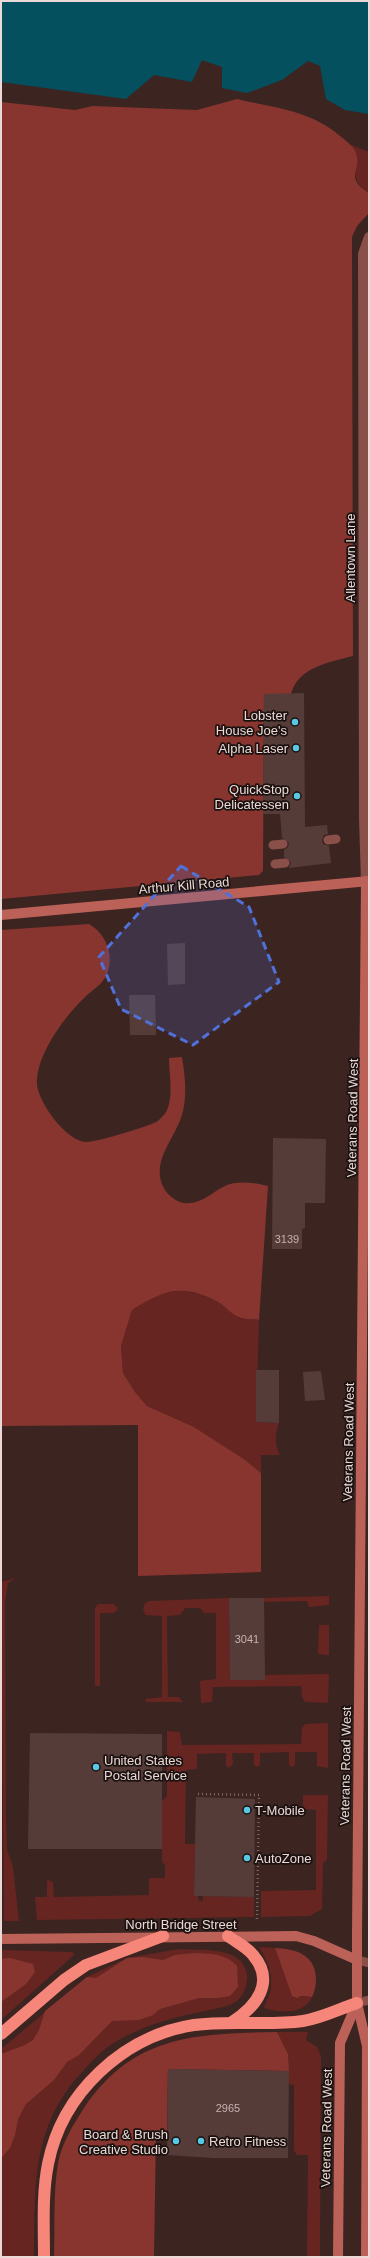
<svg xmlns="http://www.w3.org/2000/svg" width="370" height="2258" font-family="Helvetica,sans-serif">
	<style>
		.green { fill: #662520 }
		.forest { fill: #88352f }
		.water { fill: #05505f }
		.building { fill: #563c39 }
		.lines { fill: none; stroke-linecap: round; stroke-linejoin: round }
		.path { stroke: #7b6663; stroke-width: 2.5; stroke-dasharray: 1 3; stroke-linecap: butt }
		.lane { stroke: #894f49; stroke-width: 9 }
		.street { stroke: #894f49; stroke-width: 10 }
		.secondary { stroke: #bc6158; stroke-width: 10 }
		.highway { stroke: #f7867a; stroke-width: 12 }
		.marked { fill: #5071d8; fill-opacity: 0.2; stroke: #5071d8; stroke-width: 3; stroke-dasharray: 8 5; stroke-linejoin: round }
		.poi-dot { fill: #59c8e4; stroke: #1b110f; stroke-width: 1.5 }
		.labels { text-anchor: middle; stroke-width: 3.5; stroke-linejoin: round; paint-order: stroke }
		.number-label { font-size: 11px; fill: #c5b2b0 }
		.street-label { font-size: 13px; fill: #ead9d7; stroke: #1b110f }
		.poi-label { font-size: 13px; fill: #ead9d7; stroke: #1b110f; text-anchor: end }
	</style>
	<rect width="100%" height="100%" fill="#3c2421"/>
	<g class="green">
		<path d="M 349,144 L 369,152 L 369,193 C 344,177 364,164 349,144 Z"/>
		<path d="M 179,1290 L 200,1294 L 218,1302 L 240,1318 L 259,1320 L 256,1422 L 279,1423 C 275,1435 274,1443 280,1455 L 261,1455 L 261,1473 L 244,1459 L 194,1427 L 147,1406 L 135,1392 L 123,1373 L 121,1346 L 132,1310 L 157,1295 Z"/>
		<polygon points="16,1578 8,1583 5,1601 6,1819 7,1850 13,1867 19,1921 4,1921 1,1582"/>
		<polygon points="329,1596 329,1605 309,1607 307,1601 264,1602 264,1598"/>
		<polygon points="229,1598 230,1680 264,1680 265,1675 329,1674 328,1703 305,1702 302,1697 301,1686 213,1687 212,1702 201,1703 200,1681 216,1679 216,1613 204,1613 200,1608 185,1608 180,1615 167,1616 168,1697 179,1697 183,1702 146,1702 146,1699 162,1697 162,1616 146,1615 143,1610 145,1603 149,1601"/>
		<polygon points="98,1604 114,1604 118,1610 113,1613 100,1613 100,1686 95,1686 95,1608"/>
		<polygon points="319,1625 329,1625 329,1655 318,1654"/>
		<polygon points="328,1723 328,1768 317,1766 317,1752 295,1752 295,1764 293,1767 289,1765 289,1752 260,1753 260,1765 257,1767 254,1765 254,1753 232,1753 233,1764 229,1768 226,1766 226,1753 197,1754 197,1769 186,1770 185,1844 195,1844 194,1896 198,1896 199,1901 203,1901 203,1896 254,1897 254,1917 37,1920 35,1897 47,1897 47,1881 49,1880 53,1883 54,1897 149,1895 149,1878 165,1878 165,1865 162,1862 162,1801 167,1796 167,1731 180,1732 182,1745 301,1744 302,1728 305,1724"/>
		<polygon points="303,1795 328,1795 327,1860 323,1863 322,1909 310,1916 261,1917 261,1891 316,1890 316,1810 303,1809"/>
		<path d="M 259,1947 L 275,1948 L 292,1996 L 312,1997 C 304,2015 280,2013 264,2008 C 265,2003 268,1998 270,1993 C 274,1976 268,1961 259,1947 Z"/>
		<path d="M 179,1949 C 201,1951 242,1945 247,1974 C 248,1985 243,1999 232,2004 C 219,2009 204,2011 191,2014 C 163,2020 136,2029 112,2044 C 101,2051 92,2061 83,2071 C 31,2126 35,2186 34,2257 L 1,2257 L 1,2049 L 87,1977 L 127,1958 Z"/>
		<polygon points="1,1950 71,1952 75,1954 1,2020"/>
		<polygon points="277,2032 308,2032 306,2040 317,2047 321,2056 320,2257 307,2257 308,2155 297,2155 294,2151 294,2085 289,2084 288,2054"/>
	</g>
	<g class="forest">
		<path d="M 237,99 C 273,108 310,110 340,136 C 345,140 352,145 355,151 C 364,170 342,176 369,193 L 369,213 L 357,226 L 352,237 L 353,656 C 330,662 298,667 291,694 L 264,694 L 263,871 L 259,875 L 1,899 L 1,102 L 75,110 L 93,106 L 197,110 Z"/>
		<path d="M 89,924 C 107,934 116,959 105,978 C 100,986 91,991 85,997 C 65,1016 35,1056 37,1085 C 39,1103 66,1141 86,1142 C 93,1143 151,1126 158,1121 C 160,1119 165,1114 166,1112 C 174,1098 169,1073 169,1058 L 182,1057 C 185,1076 187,1092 183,1111 C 177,1138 148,1162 165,1190 C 169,1196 177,1202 184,1203 C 201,1205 212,1192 225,1186 C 237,1180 256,1183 268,1186 L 259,1320 C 253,1319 246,1319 241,1318 C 232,1315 225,1306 218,1302 C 182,1283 164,1290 132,1310 L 121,1346 L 123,1373 L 135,1392 L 147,1406 L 194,1427 L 244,1459 L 261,1473 L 261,1572 L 138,1576 L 138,1425 L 1,1426 L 1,930 Z"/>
		<path d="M 275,1948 C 295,1949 315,1954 316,1978 C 316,1985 315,1991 312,1997 L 301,1996 L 297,1998 L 292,1996 Z"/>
		<path d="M 195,1953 C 212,1954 225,1953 237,1966 L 238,1987 L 230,1996 L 217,1998 L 199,1998 L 160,2009 L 153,2015 L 139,2020 L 112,2021 L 79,2055 L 67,2062 L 54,2080 L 26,2104 L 18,2119 L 15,2135 L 10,2148 L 1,2158 L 1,2054 L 25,2045 L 33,2040 L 39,2030 L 45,2011 L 87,1977 L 96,1978 L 127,1958 L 142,1957 L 163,1960 L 175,1955 Z"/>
		<polygon points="10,1958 33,1964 35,1972 26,1984 1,2002 1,1959"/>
		<path d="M 277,2032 L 288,2054 L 289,2071 L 168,2069 L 167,2132 L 156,2132 L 154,2257 L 54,2257 C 55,2226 53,2194 58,2163 C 62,2143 73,2125 84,2108 C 134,2034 196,2034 277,2032 Z"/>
	</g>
	<polygon class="water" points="1,1 369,1 369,114 345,110 326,99 320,66 308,61 282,80 247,93 222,88 222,67 202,60 192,82 154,75 126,99 1,82"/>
	<g class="building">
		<polygon points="304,693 305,827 327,825 328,834 324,835 322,840 323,844 329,846 331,863 289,868 291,862 284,857 284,850 288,847 289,843 282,838 280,814 263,814 264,694"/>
		<polygon points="185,943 185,984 168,985 167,944"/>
		<polygon points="129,995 155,995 156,1035 130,1035"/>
		<polygon points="273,1138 326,1139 325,1203 305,1203 305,1228 302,1229 302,1249 272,1249"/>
		<polygon points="256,1370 279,1370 279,1423 256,1422"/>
		<polygon points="321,1371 325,1400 305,1401 303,1372"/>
		<polygon points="229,1598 264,1598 265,1680 230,1680"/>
		<polygon points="30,1733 162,1734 162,1849 28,1849"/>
		<polygon points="196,1797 255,1799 254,1897 194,1896"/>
		<polygon points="168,2069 289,2071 288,2158 213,2158 167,2155"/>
	</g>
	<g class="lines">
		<polyline class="path" points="198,1794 259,1795 257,1920"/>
		<g class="lane">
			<polyline points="328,840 336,839"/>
			<polyline points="273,845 283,844"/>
			<polyline points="275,864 285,863"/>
			<polyline points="357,1960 369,1963"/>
			<polyline points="357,2003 369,2000"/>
		</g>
		<polyline class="street" points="366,881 364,819 363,254 369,237"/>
		<g class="secondary">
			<polyline points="1,915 369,881"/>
			<polyline points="1,1939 296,1936 314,1941 357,1960"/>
			<polyline points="338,2257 340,2043 357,2003"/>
			<polyline points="366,2257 367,2046 357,2003 357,1934 366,881"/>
		</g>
		<g class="highway">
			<path d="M 228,1936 C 236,1942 247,1947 253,1955 C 276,1982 256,2007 232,2022"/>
			<polyline points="1,2034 64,1980 86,1965 163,1936"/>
			<path d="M 44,2257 C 44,2226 42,2194 48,2164 C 62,2093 123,2036 194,2025 C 230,2020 268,2026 303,2021 C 322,2018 339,2009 357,2003"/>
		</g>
	</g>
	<path class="marked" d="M 181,866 L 249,907 L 279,982 L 193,1045 L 121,1009 L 99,957 Z"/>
	<g class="poi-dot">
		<circle cx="295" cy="722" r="4"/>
		<circle cx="296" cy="748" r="4"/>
		<circle cx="297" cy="796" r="4"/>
		<circle cx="96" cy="1767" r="4"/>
		<circle cx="247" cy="1810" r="4"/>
		<circle cx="247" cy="1858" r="4"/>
		<circle cx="176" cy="2141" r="4"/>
		<circle cx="201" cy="2141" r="4"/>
	</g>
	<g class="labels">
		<g class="number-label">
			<text x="287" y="1243">3139</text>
			<text x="247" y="1643">3041</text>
			<text x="228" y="2112">2965</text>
		</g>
		<g class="street-label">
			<text transform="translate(350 558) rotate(-90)" y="5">Allentown Lane</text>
			<text transform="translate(184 885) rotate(-5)" y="5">Arthur Kill Road</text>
			<text transform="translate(352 1118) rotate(-89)" y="5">Veterans Road West</text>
			<text transform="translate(348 1442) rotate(-89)" y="5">Veterans Road West</text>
			<text transform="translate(345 1766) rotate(-89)" y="5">Veterans Road West</text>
			<text x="181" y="1929">North Bridge Street</text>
			<text transform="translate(326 2128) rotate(-89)" y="5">Veterans Road West</text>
		</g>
		<g class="poi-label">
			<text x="287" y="720">Lobster<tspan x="287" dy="15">House Joe's</tspan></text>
			<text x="288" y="753">Alpha Laser</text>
			<text x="289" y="794">QuickStop<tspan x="289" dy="15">Delicatessen</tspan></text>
			<text x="104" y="1765" text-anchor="start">United States<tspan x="104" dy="15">Postal Service</tspan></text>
			<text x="255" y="1815" text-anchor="start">T-Mobile</text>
			<text x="255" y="1863" text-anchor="start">AutoZone</text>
			<text x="168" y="2139">Board &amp; Brush<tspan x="168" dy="15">Creative Studio</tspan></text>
			<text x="209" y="2146" text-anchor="start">Retro Fitness</text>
		</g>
	</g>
	<rect width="370" height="2258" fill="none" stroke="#ead9d7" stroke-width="4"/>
</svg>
